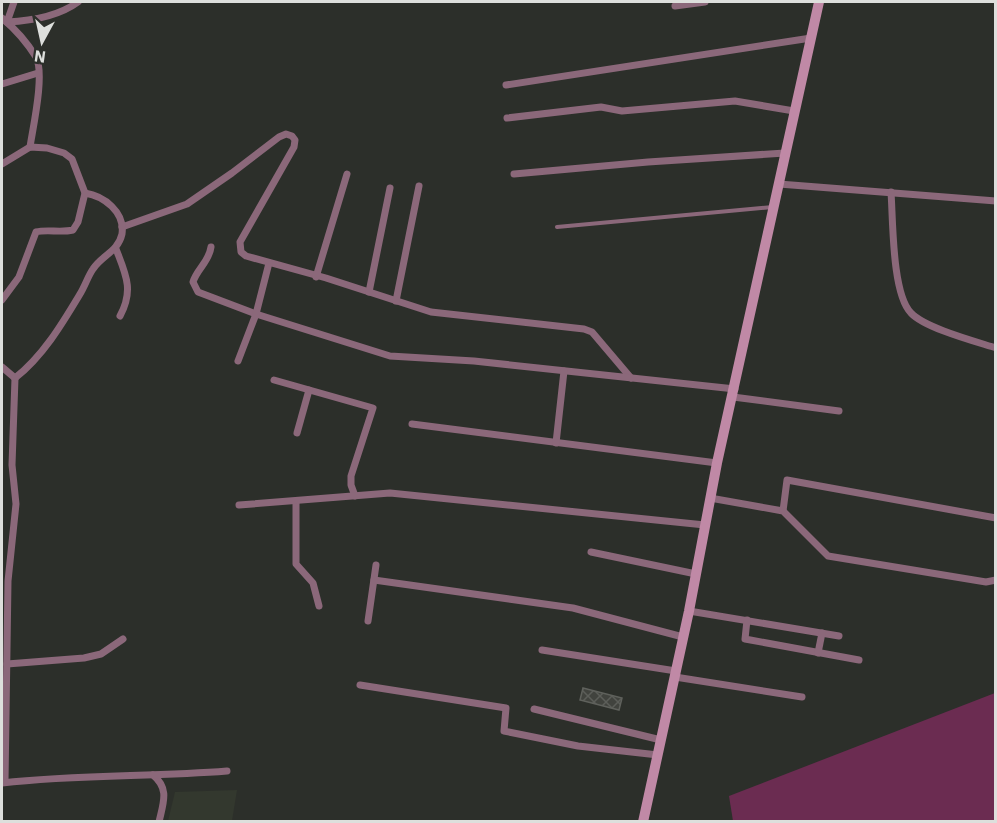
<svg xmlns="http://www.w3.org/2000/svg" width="997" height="823" font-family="'IBM Plex Sans',sans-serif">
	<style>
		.built { fill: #33382e }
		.green { fill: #6b2c51 }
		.building { fill: url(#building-cross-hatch); stroke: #5f615c; stroke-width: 1.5 }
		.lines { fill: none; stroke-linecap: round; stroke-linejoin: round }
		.lane { stroke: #8b687a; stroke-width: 4 }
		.street { stroke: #8b687a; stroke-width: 7 }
		.secondary { stroke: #c089a6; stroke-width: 10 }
	</style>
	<defs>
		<pattern id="building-cross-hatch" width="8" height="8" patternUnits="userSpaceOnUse" patternTransform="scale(1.5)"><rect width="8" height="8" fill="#41433e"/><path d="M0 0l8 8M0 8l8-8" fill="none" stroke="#5c5e59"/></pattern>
	</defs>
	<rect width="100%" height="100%" fill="#2c2f2a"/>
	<polygon class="built" points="237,790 232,821 168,821 175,792"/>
	<polygon class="green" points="995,693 995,821 733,821 729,796"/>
	<polygon class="building" points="583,688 622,698 619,710 580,700"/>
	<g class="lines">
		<polyline class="lane" points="557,227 773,207"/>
		<g class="street">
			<polyline points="675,6 705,2"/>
			<path d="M 2,18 C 14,28 28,44 36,57 C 45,74 33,127 30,147"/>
			<path d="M 7,22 C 30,21 59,16 78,2"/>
			<polyline points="7,22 14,2"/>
			<polyline points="2,84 38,73"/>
			<polyline points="506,85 811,38"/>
			<polyline points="507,118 601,107 622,111 735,101 794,111"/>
			<path d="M 2,164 L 30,147 L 47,148 L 64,153 L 72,159 L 85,193 L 78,222 L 73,230 C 60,233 47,229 36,232 L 19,277 L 2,300"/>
			<polyline points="514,174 648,162 785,153"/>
			<polyline points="779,184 996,201"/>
			<path d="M 891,192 C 893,220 892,294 911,313 C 925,328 974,341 996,348"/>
			<polyline points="122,227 187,204 232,173 279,137 286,134 292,136 295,140 294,147 240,242 241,252 246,256 326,278 431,312 584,329 592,332 631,378"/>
			<path d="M 211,247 C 209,262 197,269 193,282 L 198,292 L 256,314 L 390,356 L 474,361 L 735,389"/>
			<path d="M 116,249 C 126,275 134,290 120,316"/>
			<polyline points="316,277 347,174"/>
			<polyline points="369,292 390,188"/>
			<polyline points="396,301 419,186"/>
			<polyline points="238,361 256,314 269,263"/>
			<polyline points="2,367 15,378"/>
			<path d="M 15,378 C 43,356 62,324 80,294 C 85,286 88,276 93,269 C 102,255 118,252 122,234 C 125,212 104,196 85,193"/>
			<polyline points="274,380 373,408 351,476 351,485 355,496"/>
			<polyline points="733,397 839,411"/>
			<polyline points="412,424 717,463"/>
			<polyline points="297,433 309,390"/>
			<polyline points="556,443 564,371"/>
			<polyline points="710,498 783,511 828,556 986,582 996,580"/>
			<polyline points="296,502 296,564 313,583 319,606"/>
			<polyline points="239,505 390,493 705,525"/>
			<polyline points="783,511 787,480 996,518"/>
			<polyline points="591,552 696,574"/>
			<polyline points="374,580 573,608 683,637"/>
			<polyline points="689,611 839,636"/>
			<polyline points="747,620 745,639 859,660"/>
			<polyline points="368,621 376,565"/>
			<polyline points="542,650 676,671"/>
			<polyline points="818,653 822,633"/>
			<polyline points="7,664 84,658 101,654 123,639"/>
			<polyline points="675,677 802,697"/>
			<polyline points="360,685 506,708 504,731 578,746 658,755"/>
			<polyline points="534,709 661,740"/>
			<path d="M 153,775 C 170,789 163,803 159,822"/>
			<polyline points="5,782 8,581 16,504 12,465 15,378"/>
			<path d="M 2,783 C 77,774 152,777 227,771"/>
		</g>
		<polyline class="secondary" points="643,822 689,611 717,463 819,2"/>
	</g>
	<rect width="997" height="823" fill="none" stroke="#dddfdc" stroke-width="6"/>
	<g transform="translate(42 42) rotate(188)" stroke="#2c2f2a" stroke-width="4.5" paint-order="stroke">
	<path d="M0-4.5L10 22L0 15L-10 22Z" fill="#dddfdc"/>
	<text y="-9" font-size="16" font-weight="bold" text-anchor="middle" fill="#dddfdc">N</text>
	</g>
</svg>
